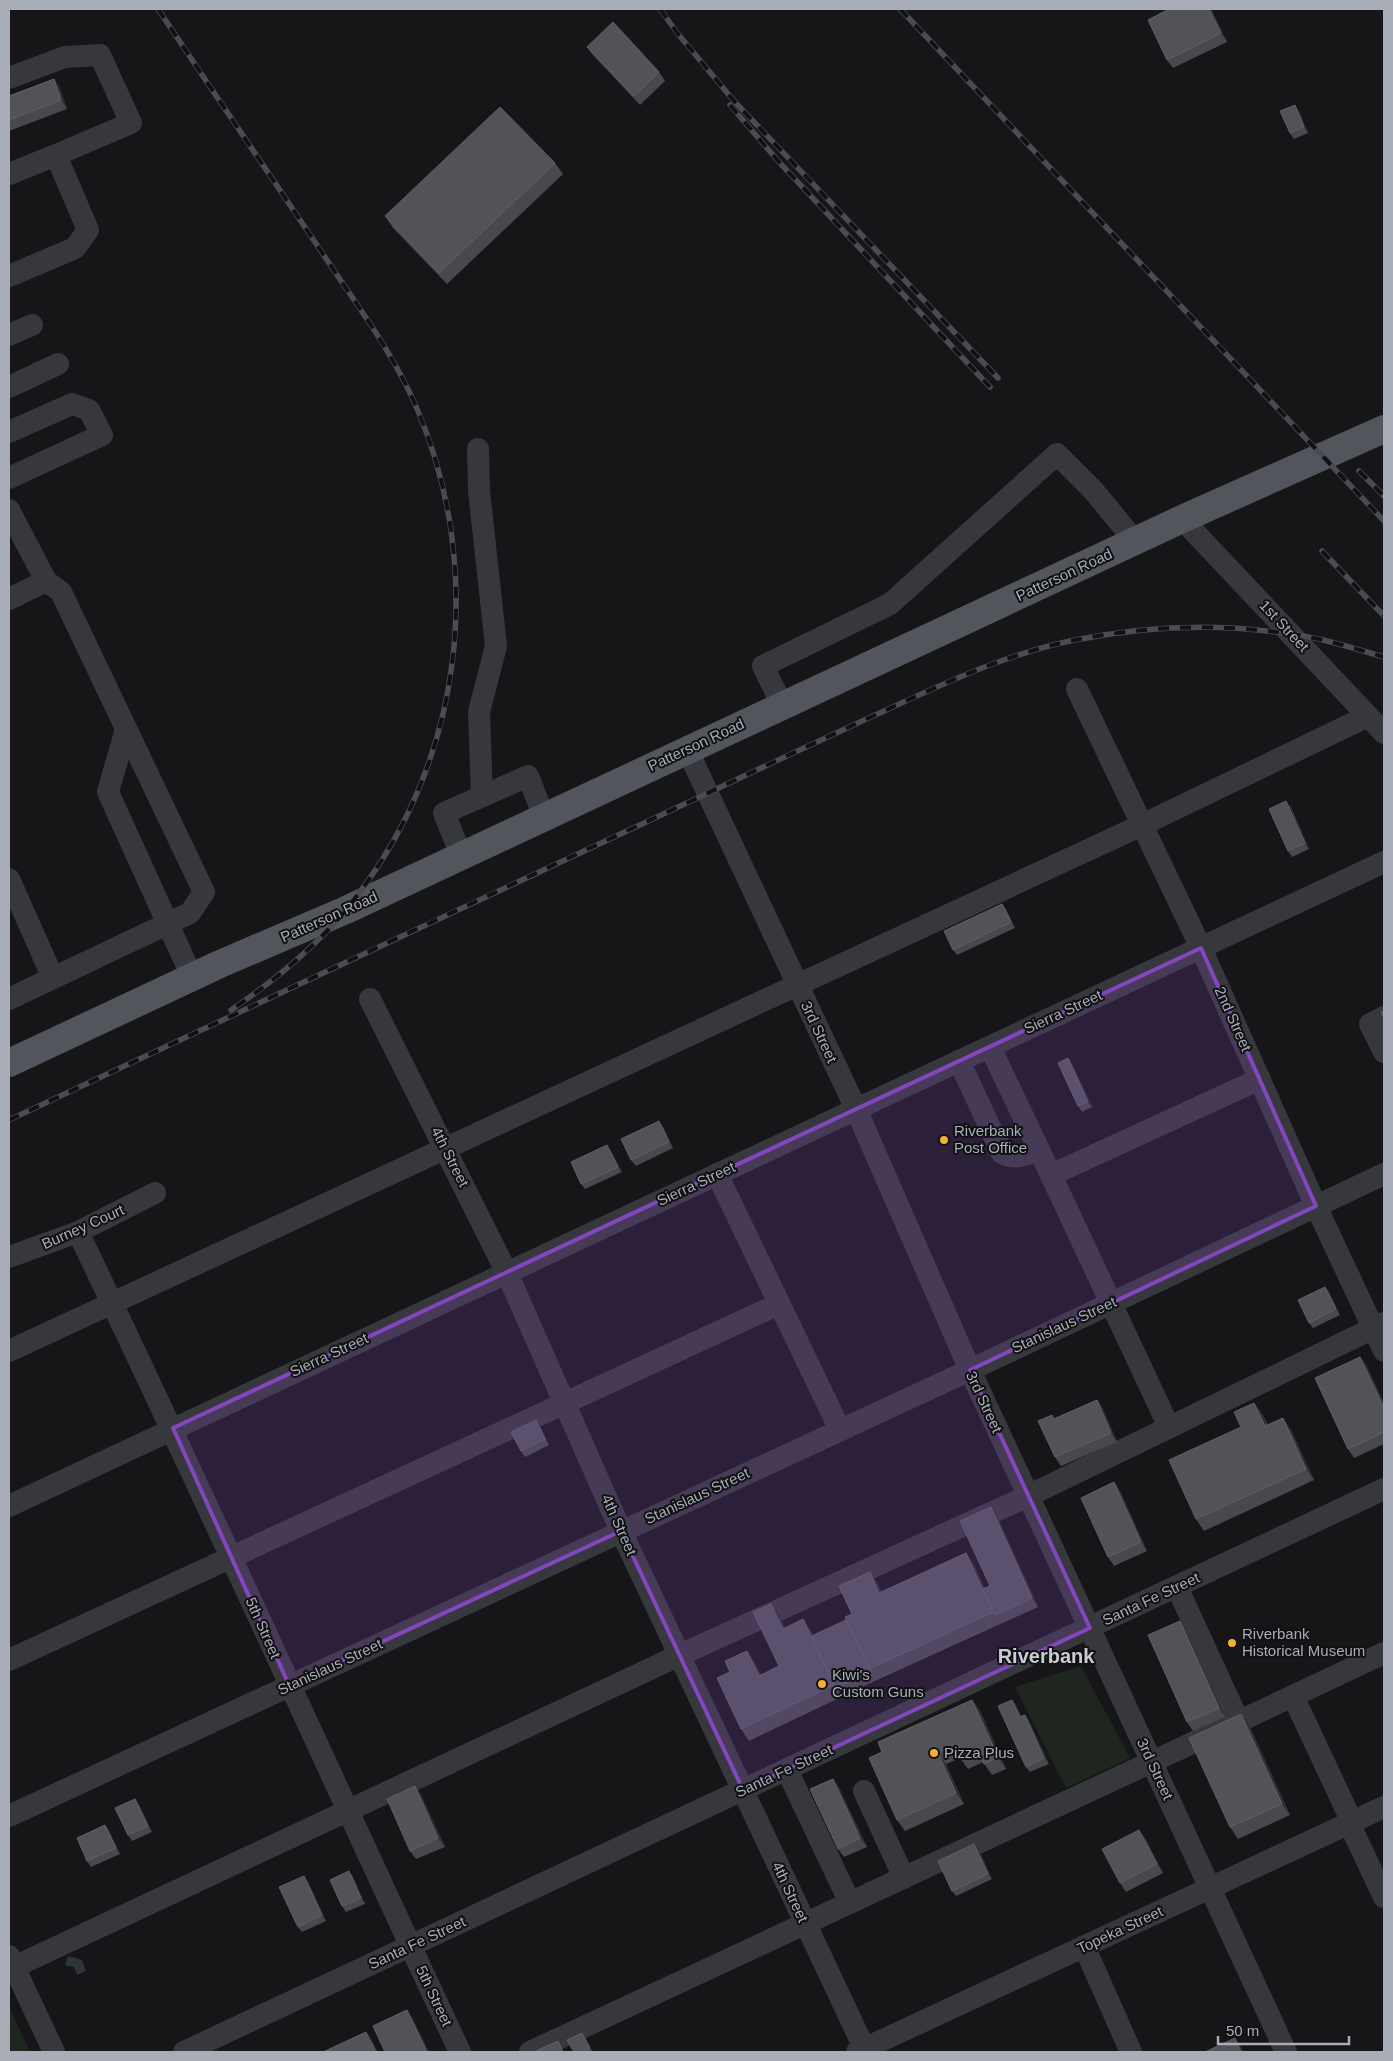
<svg xmlns="http://www.w3.org/2000/svg" width="1393" height="2061" font-family="Helvetica,sans-serif">
	<style>
		.green { fill: #1e261f }
		.water { fill: #2c353c }
		.lines { fill: none; stroke-linecap: round; stroke-linejoin: round }
		.minor { stroke: #37383d; stroke-width: 22 }
		.major { stroke: #53555c; stroke-width: 28 }
		.rail-casing { stroke: #4a4c52; stroke-width: 5.5 }
		.rail { stroke: #111113; stroke-width: 4; stroke-dasharray: 11; stroke-linecap: butt }
		.wall { fill: #47494d }
		.shaded-wall { fill: #2f3033 }
		.building { fill: #525359; stroke: #5f6168 }
		.marked { fill: #8446be; fill-opacity: 0.2; stroke: #8446be; stroke-width: 4; stroke-linejoin: round }
		.poi-dot { fill: #f2b134; stroke: #111113; stroke-width: 2 }
		.labels { text-anchor: middle; stroke-width: 4; stroke-linejoin: round; paint-order: stroke }
		.street-label { font-size: 15px; fill: #a8adb8; stroke: #111113 }
		.poi-label { font-size: 15px; fill: #a8adb8; stroke: #111113; text-anchor: start }
		.district-label { font-size: 20px; font-weight: bold; fill: #c9ccd4; stroke: #111113 }
	</style>
	<rect width="100%" height="100%" fill="#161618"/>
	<g class="green">
		<polygon points="1081,1666 1130,1758 1066,1788 1015,1687"/>
		<polygon points="9,2006 30,2052 9,2052"/>
	</g>
	<polygon class="water" points="68,1956 82,1960 86,1971 77,1975 74,1967 65,1965"/>
	<g class="lines">
		<g class="minor">
			<polyline points="9,78 65,57 100,55 131,123 56,155"/>
			<polyline points="9,174 56,155 88,230 75,248 9,276"/>
			<polyline points="9,335 32,325"/>
			<polyline points="9,387 58,364"/>
			<polyline points="9,432 72,404 89,410 102,435 9,478"/>
			<polyline points="478,449 479,491 496,646 479,712 482,796"/>
			<polyline points="9,510 46,581 9,599"/>
			<polyline points="1182,519 1384,733"/>
			<polyline points="1077,689 1201,948 1316,1206 1384,1351"/>
			<polyline points="782,705 763,666 890,604 1057,454 1093,490 1135,541"/>
			<polyline points="126,729 108,792 192,977"/>
			<polyline points="687,749 856,1109 970,1370 1286,2052"/>
			<polyline points="461,855 444,813 528,776 544,817"/>
			<polyline points="9,879 53,978"/>
			<polyline points="9,999 190,913 204,892 61,592 46,581"/>
			<polyline points="370,999 507,1273 621,1531 866,2052"/>
			<polyline points="1384,1017 1370,1024 1384,1052"/>
			<polyline points="990,1047 1051,1175"/>
			<path d="M 959,1061 L 1002,1153 C 1015,1160 1026,1155 1039,1150"/>
			<polyline points="717,1174 840,1430"/>
			<path d="M 78,1232 C 209,1504 332,1779 460,2052"/>
			<polyline points="9,1257 78,1232 155,1193"/>
			<polyline points="9,1351 1142,825 1368,716"/>
			<polyline points="1169,1427 1051,1175 1260,1079"/>
			<polyline points="9,1506 1384,862"/>
			<polyline points="1177,1587 1239,1722"/>
			<polyline points="9,1660 779,1304"/>
			<polyline points="787,1770 850,1903"/>
			<polyline points="864,1791 904,1878"/>
			<polyline points="9,1816 970,1370 1384,1174"/>
			<polyline points="1352,1822 1293,1696 1384,1653"/>
			<polyline points="1349,1823 1384,1897"/>
			<polyline points="1084,1946 1131,2052"/>
			<polyline points="9,1956 54,2052"/>
			<polyline points="14,1967 680,1655 1028,1496 1384,1323"/>
			<polyline points="184,2052 1384,1489"/>
			<polyline points="530,2052 1293,1696"/>
			<polyline points="857,2052 1384,1807"/>
		</g>
		<polyline class="major" points="9,1063 220,964 346,910 1182,519 1384,429"/>
		<g class="rail-casing">
			<g id="rail">
				<path d="M 158,9 C 212,90 267,171 321,251 C 355,303 394,353 418,411 C 485,571 463,759 356,897 C 322,942 277,979 231,1010"/>
				<polyline points="660,9 678,34 734,101 998,378"/>
				<polyline points="900,9 1384,521"/>
				<polyline points="730,105 779,162 990,387"/>
				<polyline points="1359,471 1384,496"/>
				<polyline points="1322,551 1384,616"/>
				<path d="M 9,1120 C 236,1014 463,907 691,801 C 752,772 812,744 873,716 C 939,686 1004,654 1075,640 C 1145,626 1220,623 1290,634 C 1322,638 1353,648 1384,657"/>
			</g>
		</g>
		<use href="#rail" class="rail"/>
	</g>
	<g class="wall">
		<polygon points="1211,9 1227,42 1173,68 1167,60"/>
		<polygon points="587,47 659,72 665,81 640,105 593,55"/>
		<polygon points="54,79 60,88 67,109 9,131 9,96"/>
		<polygon points="1299,111 1308,133 1294,139 1290,133"/>
		<polygon points="555,163 563,174 447,284 393,228 385,216"/>
		<polygon points="1291,807 1309,849 1292,857 1288,851"/>
		<polygon points="1002,904 1006,909 1015,928 957,955 953,950"/>
		<polygon points="1072,1064 1092,1107 1082,1112 1078,1106"/>
		<polygon points="663,1127 673,1148 636,1166 631,1160"/>
		<polygon points="611,1151 622,1172 585,1189 581,1184"/>
		<polygon points="1325,1287 1329,1292 1340,1315 1313,1328 1309,1323"/>
		<polygon points="1360,1357 1366,1365 1384,1403 1384,1444 1354,1458 1348,1449"/>
		<polygon points="1097,1400 1103,1409 1117,1442 1061,1466 1055,1457 1055,1418"/>
		<polygon points="1254,1403 1262,1414 1268,1425 1291,1430 1314,1480 1204,1531 1196,1519 1241,1427"/>
		<polygon points="540,1426 549,1445 525,1457 521,1451"/>
		<polygon points="1114,1482 1120,1491 1147,1551 1114,1566 1108,1557"/>
		<polygon points="991,1507 997,1516 1038,1607 877,1680 749,1741 741,1729 755,1663 761,1675 779,1666 779,1615 785,1628 803,1619 811,1631 813,1635 846,1620 878,1584 881,1592 966,1553 974,1565 985,1589 990,1586"/>
		<polygon points="1180,1621 1186,1630 1225,1717 1193,1731 1187,1722"/>
		<polygon points="972,1700 980,1711 1006,1769 992,1775 983,1762 968,1769 960,1758 946,1764 964,1804 905,1831 897,1820 882,1752"/>
		<polygon points="1016,1705 1021,1716 1025,1715 1029,1721 1049,1764 1030,1772 1026,1767"/>
		<polygon points="1249,1725 1290,1815 1238,1839 1230,1827"/>
		<polygon points="833,1779 839,1788 867,1847 844,1857 838,1849"/>
		<polygon points="415,1786 421,1795 445,1847 416,1859 410,1851"/>
		<polygon points="135,1799 139,1805 152,1832 132,1841 128,1835"/>
		<polygon points="105,1825 109,1831 120,1854 91,1867 87,1861"/>
		<polygon points="1145,1838 1163,1873 1126,1892 1120,1883"/>
		<polygon points="979,1850 992,1879 956,1896 952,1891"/>
		<polygon points="349,1871 353,1877 365,1904 346,1912 342,1906"/>
		<polygon points="304,1876 308,1882 326,1921 302,1932 298,1927"/>
		<polygon points="582,2033 592,2051 590,2052 574,2052"/>
	</g>
	<g class="shaded-wall">
		<polygon points="1209,9 1211,9 1227,42 1221,33"/>
		<polygon points="54,79 60,88 67,109 61,100"/>
		<polygon points="1295,105 1299,111 1308,133 1304,127"/>
		<polygon points="1286,801 1291,807 1309,849 1305,843"/>
		<polygon points="1002,904 1006,909 1015,928 1011,922"/>
		<polygon points="1068,1058 1072,1064 1092,1107 1088,1102"/>
		<polygon points="659,1121 663,1127 673,1148 669,1142"/>
		<polygon points="607,1145 611,1151 622,1172 618,1167"/>
		<polygon points="1325,1287 1329,1292 1340,1315 1336,1309"/>
		<polygon points="1360,1357 1366,1365 1384,1403 1384,1408"/>
		<polygon points="1097,1400 1103,1409 1117,1442 1111,1433"/>
		<polygon points="1254,1403 1262,1414 1273,1438 1265,1426"/>
		<polygon points="1283,1418 1291,1430 1314,1480 1306,1469"/>
		<polygon points="536,1420 540,1426 549,1445 545,1439"/>
		<polygon points="1114,1482 1120,1491 1147,1551 1141,1542"/>
		<polygon points="991,1507 997,1516 1038,1607 1032,1598"/>
		<polygon points="966,1553 974,1565 997,1614 995,1615 993,1612"/>
		<polygon points="870,1572 878,1584 887,1604 879,1593"/>
		<polygon points="771,1604 779,1615 791,1640 783,1629"/>
		<polygon points="803,1619 811,1631 838,1687 836,1688 834,1685"/>
		<polygon points="1180,1621 1186,1630 1225,1717 1219,1708"/>
		<polygon points="747,1651 755,1663 767,1688 759,1676"/>
		<polygon points="972,1700 980,1711 1006,1769 998,1757"/>
		<polygon points="1012,1700 1016,1705 1024,1723 1020,1717"/>
		<polygon points="1241,1714 1249,1725 1290,1815 1282,1804"/>
		<polygon points="1025,1715 1029,1721 1049,1764 1044,1758"/>
		<polygon points="938,1753 946,1764 964,1804 956,1793"/>
		<polygon points="833,1779 839,1788 867,1847 860,1838"/>
		<polygon points="415,1786 421,1795 445,1847 438,1838"/>
		<polygon points="135,1799 139,1805 152,1832 148,1826"/>
		<polygon points="105,1825 109,1831 120,1854 116,1848"/>
		<polygon points="1139,1830 1145,1838 1163,1873 1157,1864"/>
		<polygon points="974,1844 979,1850 992,1879 988,1874"/>
		<polygon points="349,1871 353,1877 365,1904 361,1898"/>
		<polygon points="304,1876 308,1882 326,1921 322,1915"/>
		<polygon points="407,2010 413,2019 429,2052 427,2052"/>
		<polygon points="366,2032 372,2041 378,2052 376,2052"/>
		<polygon points="1235,2038 1243,2050 1244,2052 1241,2052"/>
	</g>
	<g class="building">
		<polygon points="1169,9 1209,9 1221,33 1167,60 1148,20"/>
		<polygon points="613,22 659,72 634,96 587,47"/>
		<polygon points="54,79 61,100 9,120 9,96"/>
		<polygon points="1295,105 1304,127 1290,133 1280,111"/>
		<polygon points="500,107 555,163 439,273 385,216"/>
		<polygon points="1286,801 1305,843 1288,851 1269,809"/>
		<polygon points="1002,904 1011,922 953,950 944,931"/>
		<polygon points="1384,1011 1384,1019 1381,1012"/>
		<polygon points="1068,1058 1088,1102 1078,1106 1058,1063"/>
		<polygon points="659,1121 669,1142 631,1160 621,1139"/>
		<polygon points="607,1145 618,1167 581,1184 571,1162"/>
		<polygon points="1325,1287 1336,1309 1309,1323 1298,1300"/>
		<polygon points="1360,1357 1384,1408 1384,1432 1348,1449 1315,1378"/>
		<polygon points="1097,1400 1111,1433 1055,1457 1038,1421 1052,1415 1054,1419"/>
		<polygon points="1254,1403 1265,1426 1283,1418 1306,1469 1196,1519 1169,1460 1241,1427 1234,1412"/>
		<polygon points="536,1420 545,1439 521,1451 511,1432"/>
		<polygon points="1114,1482 1141,1542 1108,1557 1081,1498"/>
		<polygon points="991,1507 1032,1598 995,1615 983,1589 990,1586 960,1521"/>
		<polygon points="966,1553 993,1612 869,1669 845,1617 852,1614 839,1586 870,1572 879,1593"/>
		<polygon points="771,1604 783,1629 803,1619 834,1685 741,1729 717,1678 730,1672 725,1661 747,1651 759,1676 779,1666 753,1612"/>
		<polygon points="846,1620 871,1672 836,1688 812,1636"/>
		<polygon points="1180,1621 1219,1708 1187,1722 1148,1635"/>
		<polygon points="972,1700 998,1757 984,1764 977,1750 960,1758 954,1745 938,1753 956,1793 897,1820 869,1758 882,1752 878,1742"/>
		<polygon points="1012,1700 1020,1717 1025,1715 1044,1758 1026,1767 998,1706"/>
		<polygon points="1241,1714 1282,1804 1230,1827 1189,1738"/>
		<polygon points="833,1779 860,1838 838,1849 810,1789"/>
		<polygon points="415,1786 438,1838 410,1851 387,1799"/>
		<polygon points="135,1799 148,1826 128,1835 115,1808"/>
		<polygon points="105,1825 116,1848 87,1861 77,1838"/>
		<polygon points="1139,1830 1157,1864 1120,1883 1102,1849"/>
		<polygon points="974,1844 988,1874 952,1891 938,1861"/>
		<polygon points="349,1871 361,1898 342,1906 330,1880"/>
		<polygon points="304,1876 322,1915 298,1927 279,1887"/>
		<polygon points="407,2010 427,2052 385,2052 373,2026"/>
		<polygon points="366,2032 376,2052 323,2052"/>
		<polygon points="582,2033 590,2048 582,2052 574,2052 567,2040"/>
		<polygon points="1235,2038 1241,2052 1205,2052"/>
		<polygon points="558,2041 563,2052 537,2052 536,2051"/>
	</g>
	<path class="marked" d="M 1201,948 L 1316,1206 L 970,1370 L 1090,1628 L 743,1790 L 621,1531 L 289,1685 L 173,1428 Z"/>
	<g class="poi-dot">
		<circle cx="944" cy="1140" r="5"/>
		<circle cx="1232" cy="1643" r="5"/>
		<circle cx="822" cy="1684" r="5"/>
		<circle cx="934" cy="1753" r="5"/>
	</g>
	<g class="labels">
		<g class="street-label">
			<text transform="translate(1064 575) rotate(-25)" y="5">Patterson Road</text>
			<text transform="translate(1284 626) rotate(47)" y="5">1st Street</text>
			<text transform="translate(696 745) rotate(-25)" y="5">Patterson Road</text>
			<text transform="translate(329 917) rotate(-24)" y="5">Patterson Road</text>
			<text transform="translate(1063 1012) rotate(-25)" y="5">Sierra Street</text>
			<text transform="translate(1233 1019) rotate(66)" y="5">2nd Street</text>
			<text transform="translate(819 1032) rotate(65)" y="5">3rd Street</text>
			<text transform="translate(450 1157) rotate(63)" y="5">4th Street</text>
			<text transform="translate(696 1184) rotate(-25)" y="5">Sierra Street</text>
			<text transform="translate(83 1227) rotate(-24)" y="5">Burney Court</text>
			<text transform="translate(1064 1325) rotate(-25)" y="5">Stanislaus Street</text>
			<text transform="translate(329 1355) rotate(-25)" y="5">Sierra Street</text>
			<text transform="translate(984 1402) rotate(65)" y="5">3rd Street</text>
			<text transform="translate(697 1496) rotate(-25)" y="5">Stanislaus Street</text>
			<text transform="translate(619 1525) rotate(66)" y="5">4th Street</text>
			<text transform="translate(1151 1599) rotate(-25)" y="5">Santa Fe Street</text>
			<text transform="translate(263 1628) rotate(66)" y="5">5th Street</text>
			<text transform="translate(330 1667) rotate(-25)" y="5">Stanislaus Street</text>
			<text transform="translate(1155 1769) rotate(65)" y="5">3rd Street</text>
			<text transform="translate(784 1771) rotate(-25)" y="5">Santa Fe Street</text>
			<text transform="translate(790 1892) rotate(65)" y="5">4th Street</text>
			<text transform="translate(1120 1930) rotate(-25)" y="5">Topeka Street</text>
			<text transform="translate(417 1943) rotate(-25)" y="5">Santa Fe Street</text>
			<text transform="translate(434 1996) rotate(65)" y="5">5th Street</text>
		</g>
		<g class="poi-label">
			<text x="954" y="1136">Riverbank<tspan x="954" dy="17">Post Office</tspan></text>
			<text x="1242" y="1639">Riverbank<tspan x="1242" dy="17">Historical Museum</tspan></text>
			<text x="832" y="1680">Kiwi's<tspan x="832" dy="17">Custom Guns</tspan></text>
			<text x="944" y="1758">Pizza Plus</text>
		</g>
		<g class="district-label">
			<text x="1046" y="1663">Riverbank</text>
		</g>
	</g>
	<rect width="1393" height="2061" fill="none" stroke="#a8adb8" stroke-width="20"/>
	<path d="M1218 2036v8h131v-8" fill="none" stroke="#a8adb8" stroke-width="2.5"/>
	<text x="1226" y="2036" font-size="15" fill="#a8adb8" stroke="#111113" stroke-width="4" paint-order="stroke">50 m</text>
</svg>
